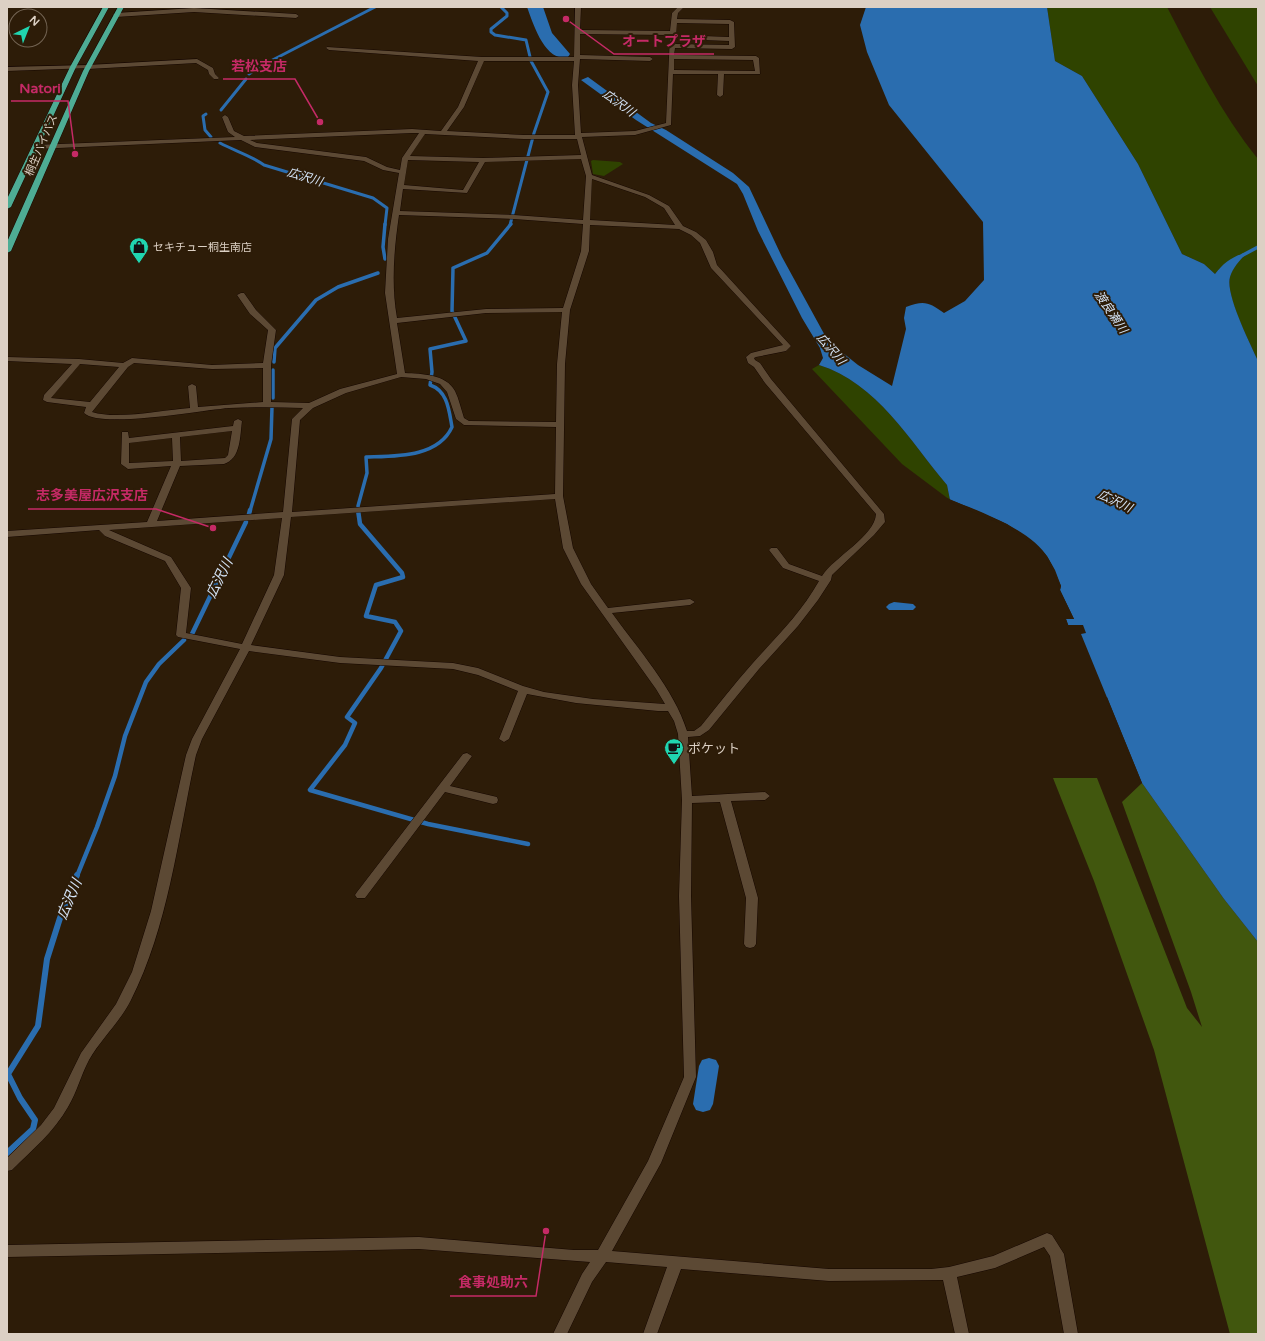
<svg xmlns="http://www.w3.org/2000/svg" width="1265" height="1341" font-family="'Varela Round','Noto Sans JP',sans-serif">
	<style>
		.green { fill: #2f4300 }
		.forest { fill: #41570e }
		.water { fill: #2a6daf }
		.pier { fill: #2d1c08 }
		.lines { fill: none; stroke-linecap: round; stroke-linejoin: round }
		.stream-far3 { stroke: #2a6daf; stroke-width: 3 }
		.stream-far2 { stroke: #2a6daf; stroke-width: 3.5 }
		.stream-far1 { stroke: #2a6daf; stroke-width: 4.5 }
		.stream { stroke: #2a6daf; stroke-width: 6 }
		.canal { fill: #2a6daf; fill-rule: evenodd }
		.river { fill: #2a6daf; fill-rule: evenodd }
		.minor-casing { stroke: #150600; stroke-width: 1 }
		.secondary-casing { stroke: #150600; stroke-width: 1 }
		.trunk-casing { stroke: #150600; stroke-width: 1 }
		.minor { fill: #5c4934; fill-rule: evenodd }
		.secondary { fill: #5c4934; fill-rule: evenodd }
		.trunk { fill: #4eac94; fill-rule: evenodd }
		.labels { text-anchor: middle; stroke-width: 4; stroke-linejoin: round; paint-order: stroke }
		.far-street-label { font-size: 11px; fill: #dcd0c4; stroke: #2d1c08 }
		.far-poi-label { font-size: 11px; fill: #dcd0c4; stroke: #2d1c08; text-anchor: start }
		.far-water-label { font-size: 12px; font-style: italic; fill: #d5e5f8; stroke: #2d1c08 }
		.poi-label { font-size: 13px; fill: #dcd0c4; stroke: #2d1c08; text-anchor: start }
		.water-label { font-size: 14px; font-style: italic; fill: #d5e5f8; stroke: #2d1c08 }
		.leader { fill: none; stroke: #c52a66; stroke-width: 1.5 }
		.callout-dot { fill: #c52a66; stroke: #2d1c08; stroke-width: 1.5 }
		.callout-label { font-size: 14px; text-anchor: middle; font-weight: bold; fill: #c52a66; stroke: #2d1c08; stroke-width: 4; stroke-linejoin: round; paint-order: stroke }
	</style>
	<rect width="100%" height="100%" fill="#2d1c08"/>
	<g class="green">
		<path d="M 1047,7 L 1167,7 C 1194,59 1221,113 1258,159 L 1258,361 C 1250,343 1225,295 1230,277 C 1232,267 1241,260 1247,252 L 1221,267 L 1215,274 L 1204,264 L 1182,254 L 1138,164 L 1082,76 L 1055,61 Z"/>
		<polygon points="1210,7 1258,7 1258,86"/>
		<polygon points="593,160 620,162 623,164 604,176 593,174 591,161"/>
		<path d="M 819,365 C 877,383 910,441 947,485 L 950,500 L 902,464 L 812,369 Z"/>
	</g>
	<polygon class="forest" points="1053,778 1097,778 1187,1008 1202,1027 1191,992 1122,802 1142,783 1224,899 1258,942 1258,1334 1230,1334 1154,1050 1094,881"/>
	<path class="water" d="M 866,7 L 1047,7 L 1055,61 L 1082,76 L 1138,164 L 1182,254 L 1204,264 L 1215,274 C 1224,262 1233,256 1248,252 C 1241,259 1233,267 1230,277 C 1225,294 1250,343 1258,361 L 1258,942 L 1224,899 L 1142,783 L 1081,634 L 1086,633 L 1083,625 L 1068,625 L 1066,619 L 1074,619 L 1060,590 L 1061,586 C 1057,577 1053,566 1048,558 C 1033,531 978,510 950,500 L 947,485 C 910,441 877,383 819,365 L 823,358 L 820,348 L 802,318 L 758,231 L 743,194 L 737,184 L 636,120 L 581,80 L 588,77 L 651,123 L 666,130 L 733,173 L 749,187 L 782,257 L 828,341 L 858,365 L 892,386 L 906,329 L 904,318 L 906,307 C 924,300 929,302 944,313 L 965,301 L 984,280 L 983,222 L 889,105 L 867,52 L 860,25 Z"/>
	<g class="pier">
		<polygon points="947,498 1007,524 1032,541 1047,556 1055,570 1061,586 1060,590 1074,619 1066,619 1069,627 1067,626 1064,619 1071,617 1058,591 1059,586 1046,558 1031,543 1006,526 949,502"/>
		<polygon points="1105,697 1107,697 1142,783 1140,784"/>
	</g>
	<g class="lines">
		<g class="stream-far3">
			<polyline points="501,7 507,13 507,16 491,29 491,32 495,35 526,40 531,61 548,92 534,133 510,225"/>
			<polyline points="249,74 259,67 375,7"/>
			<polyline points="221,110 246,79"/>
			<polyline points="206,114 203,116 205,130 211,137"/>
			<path d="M 220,143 C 235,151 250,155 264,165 L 373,198 L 387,208 L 385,225"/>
		</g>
		<g class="stream-far2">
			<polyline points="1243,255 1258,247"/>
			<polyline points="385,259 383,247 385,224"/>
			<polyline points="274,362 275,348 316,300 338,287 378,273"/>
			<polyline points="273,370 273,398"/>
			<polyline points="250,511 271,439 272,407"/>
			<path d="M 359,511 L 358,506 L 367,473 L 366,457 C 394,456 438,458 452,427 C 449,411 448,391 430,385 L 432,372 L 430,349 L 466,341 L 452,311 L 453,268 L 487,253 L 511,224"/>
		</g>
		<g class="stream-far1">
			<polyline points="358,510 360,524 402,573 403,577 376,585 366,616 395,622 401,631 381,668 347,717 355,723 345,745 310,790 428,824 528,844"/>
			<polyline points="249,514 250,510"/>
			<polyline points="192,634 246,522"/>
			<polyline points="77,876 97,827 115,776 125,736 146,682 159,664 184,640"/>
		</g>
		<polyline class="stream" points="7,1153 33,1129 35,1120 20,1098 8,1074 38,1026 47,959 60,918 77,875"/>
		<g class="canal">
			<polygon points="894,602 913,604 916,607 913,610 889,610 886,607 889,604"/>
			<polygon points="709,1058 716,1060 719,1066 713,1104 710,1110 703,1112 696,1110 693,1104 699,1066 702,1060"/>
		</g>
		<path class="river" d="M 527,7 L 543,7 L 552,33 L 570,54 L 568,57 C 545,63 533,23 527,7 Z"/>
		<g class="minor-casing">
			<g id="minor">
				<path d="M 575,7 L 581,7 L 580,30 L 670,31 L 672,13 L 678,7 L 684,7 L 678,13 L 677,19 L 730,20 L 734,22 L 735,47 L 732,49 L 675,48 L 674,55 L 756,56 L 759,58 L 760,74 L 724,74 L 723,95 L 720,97 L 717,95 L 718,74 L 673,74 L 671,125 L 635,135 L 582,137 L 592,175 L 649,195 L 669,206 L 683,226 L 696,232 L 706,240 L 713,252 L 717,265 L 791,346 L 786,351 L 756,357 L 754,358 L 755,360 L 760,363 L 771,379 L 884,514 L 885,522 L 874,535 L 832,575 L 831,580 L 818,600 L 798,626 L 759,669 L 709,730 L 700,736 L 688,737 L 692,796 L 765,792 L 770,796 L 765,800 L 731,801 L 758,898 L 756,944 L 754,947 L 750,948 L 746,947 L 744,944 L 746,898 L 720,802 L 692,803 L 691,896 L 696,1077 L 661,1163 L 612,1251 L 829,1269 L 931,1269 L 949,1267 L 993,1256 L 1047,1233 L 1052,1235 L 1064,1254 L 1078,1334 L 1064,1334 L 1050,1256 L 1044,1247 L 995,1268 L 957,1277 L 969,1334 L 955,1334 L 943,1280 L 829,1281 L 681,1269 L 657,1334 L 643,1334 L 667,1267 L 606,1262 L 592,1282 L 567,1334 L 553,1334 L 582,1274 L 590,1262 L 419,1249 L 7,1257 L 7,1245 L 419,1237 L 574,1250 L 598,1250 L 648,1161 L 684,1077 L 679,896 L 682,800 L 678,734 L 674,721 L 668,711 L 658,711 L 576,703 L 527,694 L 509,739 L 504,742 L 499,739 L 518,691 L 478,675 L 453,669 L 340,663 L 249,651 L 202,739 L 196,755 C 178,837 169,925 131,1000 C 120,1022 101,1039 89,1060 C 81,1075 77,1092 68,1107 C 54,1132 32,1150 12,1170 L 7,1171 L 7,1158 L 41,1125 L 54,1108 L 81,1053 L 116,1004 L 132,972 L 151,911 L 186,755 L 192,739 L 240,649 L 178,637 L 176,635 L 181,588 L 165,561 L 105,536 L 99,530 L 7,537 L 7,531 L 147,522 L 171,466 L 128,469 L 121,464 L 122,432 L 128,432 L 129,438 L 233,426 L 234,421 L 238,419 L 242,421 C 240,435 241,459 224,464 L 180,466 L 157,521 L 283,512 L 292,419 L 303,408 C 278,407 254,407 229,408 C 203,410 100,429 84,413 L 86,407 L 47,402 L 43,400 L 44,395 L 72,364 L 7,361 L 7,357 L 79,359 L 123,363 L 132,358 L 212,365 L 263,363 L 268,330 L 250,314 L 237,295 L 241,293 L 244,293 L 256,310 L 276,330 L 271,365 L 271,402 L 309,403 L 340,389 L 397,374 L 385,293 L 388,239 L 399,173 L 383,170 L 364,161 L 255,147 L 241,140 L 35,149 L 32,147 L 35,145 L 235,137 L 228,132 L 222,117 L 225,115 L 228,117 L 234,131 L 244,136 L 412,129 L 441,131 L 458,107 L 478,61 L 329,50 L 326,48 L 327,47 L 482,57 L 574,57 ZM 677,23 L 729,24 L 729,37 L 676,35 ZM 580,34 L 670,35 L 666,123 L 635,131 L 581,133 L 578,85 L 580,59 L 650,61 L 653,59 L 650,57 L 580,55 ZM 676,39 L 729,41 L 729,45 L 675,44 ZM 674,59 L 753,60 L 755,71 L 674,70 ZM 484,61 L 574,61 L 572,85 L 575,135 L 524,135 L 447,131 L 464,107 ZM 412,133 L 419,133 L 402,158 L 400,170 L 387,167 L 366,157 L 257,143 L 250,140 ZM 425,134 L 524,139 L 577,139 L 581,155 L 483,158 L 410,156 ZM 581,159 L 586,176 L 583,220 L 514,215 L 400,211 L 403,189 L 467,193 L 485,162 ZM 408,160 L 479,162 L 463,190 L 404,185 ZM 592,179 L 645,197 L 664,208 L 675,225 L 590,220 ZM 399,215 L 514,219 L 583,224 L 581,251 L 563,308 L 486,309 L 397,318 C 391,284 394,250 399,215 ZM 590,225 L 679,229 L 691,235 L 700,243 L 711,268 L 783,345 L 751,353 L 746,357 L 748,363 L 754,367 L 765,383 L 876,514 C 875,536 834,557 822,576 L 789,564 L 777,548 L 771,548 L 769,550 L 783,568 L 819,581 C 801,613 777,636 752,664 C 734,684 718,705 701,726 L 694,731 L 687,731 C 674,689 638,649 612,613 L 690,605 L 695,602 L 690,599 L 608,608 L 591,584 L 573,548 L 563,496 L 565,364 L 570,310 L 589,251 ZM 562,312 L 557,364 L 556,422 L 469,421 L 464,418 C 461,409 459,399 455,391 C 446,374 422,374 405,373 L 397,323 L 486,313 ZM 134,363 L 212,369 L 263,368 L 263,402 L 198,407 L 196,386 L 192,384 L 188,386 L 190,408 C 163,410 117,420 92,412 L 128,367 ZM 80,364 L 119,367 L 90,402 L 51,398 ZM 401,377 L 426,379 L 440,384 L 447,392 L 456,419 L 464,425 L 556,427 L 555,494 L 292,512 L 300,420 L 313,408 L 346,393 ZM 232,431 L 228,455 L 225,458 L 181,461 L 180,437 ZM 172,438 L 173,461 L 129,463 L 129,443 ZM 555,499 L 563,548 L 581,584 L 656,689 L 665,704 L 593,699 L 544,692 L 523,686 L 478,668 L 453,663 L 340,657 L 251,645 L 284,575 L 291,517 ZM 282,518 L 274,575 L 242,644 L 186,633 L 191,588 L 171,557 L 109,530 Z"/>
				<polygon points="194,8 296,14 299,16 296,18 194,12 116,17 113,15 116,13"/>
				<polygon points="197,59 213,68 215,74 219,78 218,79 214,79 209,74 208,70 196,63 88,69 85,67 88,65"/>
				<polygon points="467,753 472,756 450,786 497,797 498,800 497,803 493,804 445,792 365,898 357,898 355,895 357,892 463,754"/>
			</g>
		</g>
		<g class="secondary-casing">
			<polygon id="secondary" points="88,65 90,66 90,68 7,71 7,67"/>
		</g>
		<g class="trunk-casing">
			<g id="trunk">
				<polygon points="103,7 109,7 76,67 11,207 7,209 7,199 70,67"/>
				<polygon points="118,7 124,7 89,71 11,251 7,253 7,242 83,71"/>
			</g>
		</g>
		<use href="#minor" class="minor"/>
		<use href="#secondary" class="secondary"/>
		<use href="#trunk" class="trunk"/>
	</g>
	<defs>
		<g id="shop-pin" transform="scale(1)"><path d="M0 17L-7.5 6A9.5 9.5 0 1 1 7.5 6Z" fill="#20d5b0" stroke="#2d1c08"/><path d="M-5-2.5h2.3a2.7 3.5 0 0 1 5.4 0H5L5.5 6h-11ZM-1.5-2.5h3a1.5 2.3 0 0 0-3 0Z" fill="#111"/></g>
		<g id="cafe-pin" transform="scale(1)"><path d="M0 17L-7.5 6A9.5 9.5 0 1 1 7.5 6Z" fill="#20d5b0" stroke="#2d1c08"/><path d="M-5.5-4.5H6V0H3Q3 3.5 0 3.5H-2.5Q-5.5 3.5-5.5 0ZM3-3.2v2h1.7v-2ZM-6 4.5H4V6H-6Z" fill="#111"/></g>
	</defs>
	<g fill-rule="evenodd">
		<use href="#shop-pin" x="139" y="247"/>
		<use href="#cafe-pin" x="674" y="748"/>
	</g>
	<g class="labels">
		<g class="far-street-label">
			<text transform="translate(41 145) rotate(-67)" y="4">桐生バイパス</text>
		</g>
		<g class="far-poi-label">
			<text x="153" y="251">セキチュー桐生南店</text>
		</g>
		<g class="far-water-label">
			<text transform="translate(619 103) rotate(36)" y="4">広沢川</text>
			<text transform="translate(305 177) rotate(17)" y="4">広沢川</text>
			<text transform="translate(1111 312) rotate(56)" y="4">渡良瀬川</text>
			<text transform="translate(831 349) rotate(49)" y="4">広沢川</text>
			<text transform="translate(1115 501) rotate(25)" y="4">広沢川</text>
		</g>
		<g class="poi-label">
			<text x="688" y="753">ポケット</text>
		</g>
		<g class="water-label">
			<text transform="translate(219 578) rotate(-64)" y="5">広沢川</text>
			<text transform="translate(69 899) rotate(-67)" y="5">広沢川</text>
		</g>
	</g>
	<path class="leader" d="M566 19L614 54H714M320 122L295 79H223M75 154L68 101H11M213 528L156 509H28M546 1231L536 1296H450"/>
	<g class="callout-dot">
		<circle cx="566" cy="19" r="4"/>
		<circle cx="320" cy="122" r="4"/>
		<circle cx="75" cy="154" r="4"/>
		<circle cx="213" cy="528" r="4"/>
		<circle cx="546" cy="1231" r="4"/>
	</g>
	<g class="callout-label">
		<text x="664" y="46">オートプラザ</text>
		<text x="259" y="71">若松支店</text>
		<text x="40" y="93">Natori</text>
		<text x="92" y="500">志多美屋広沢支店</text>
		<text x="493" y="1287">食事処助六</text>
	</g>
	<rect width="1265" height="1341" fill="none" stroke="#dcd0c4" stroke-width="16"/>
	<g transform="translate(28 28) rotate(43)"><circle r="19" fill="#2d1c08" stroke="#736453"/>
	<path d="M0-3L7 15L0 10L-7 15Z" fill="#20d5b0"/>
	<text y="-6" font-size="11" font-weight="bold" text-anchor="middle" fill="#dcd0c4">N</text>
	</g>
</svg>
